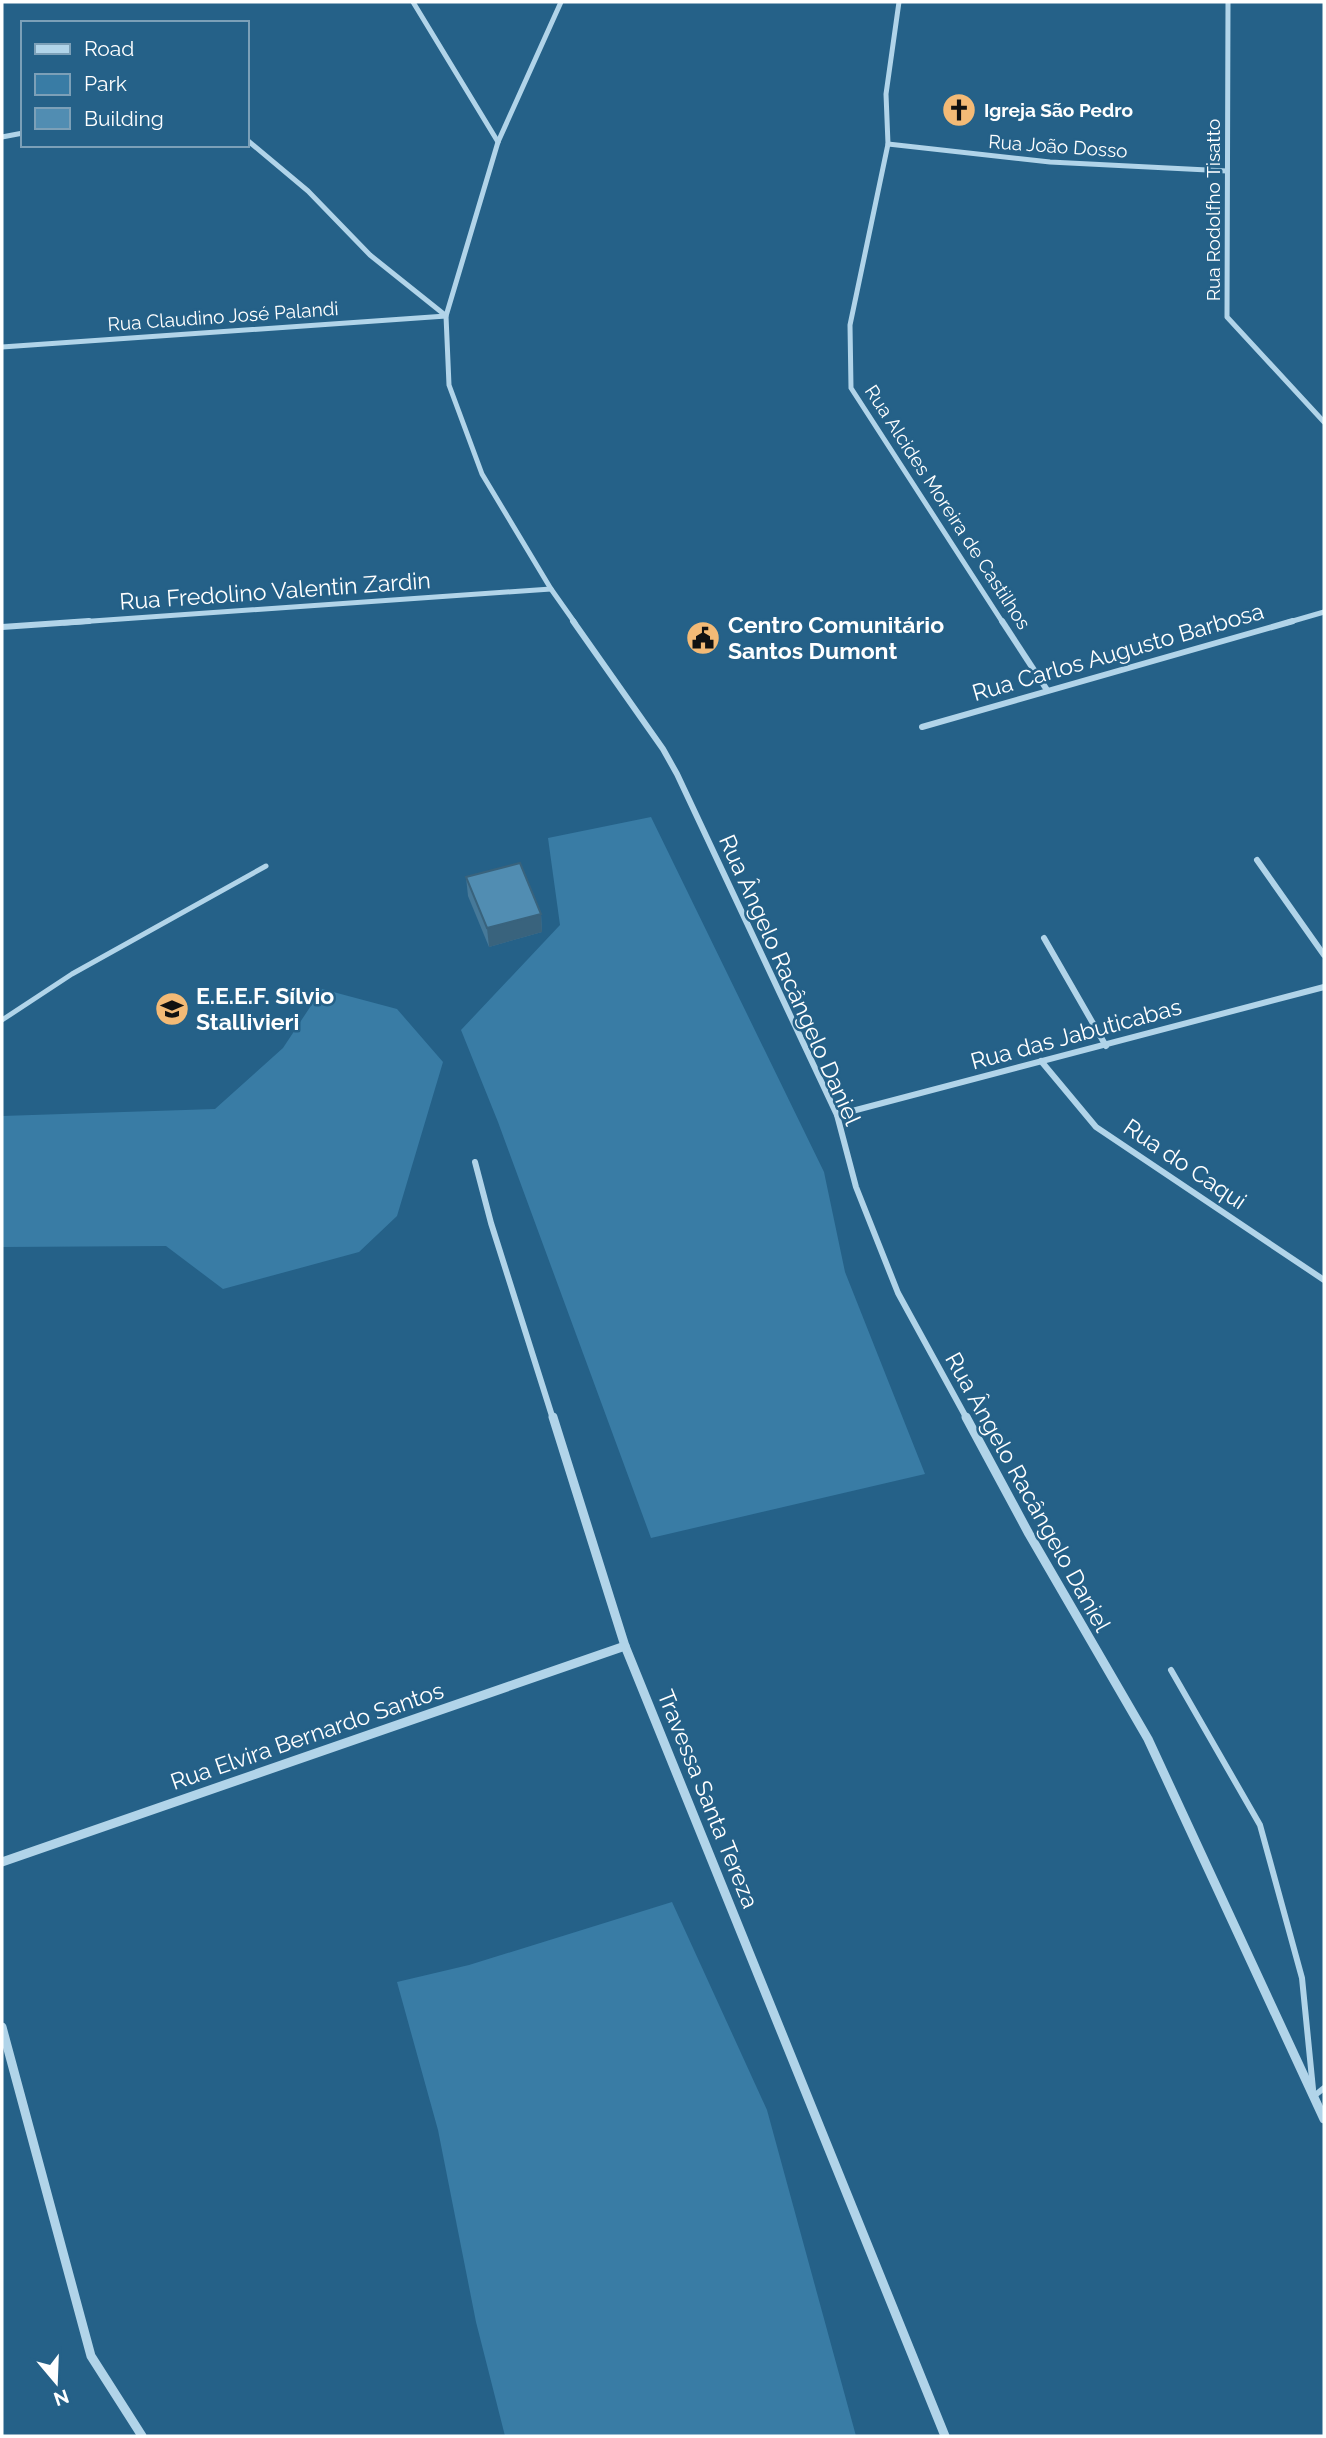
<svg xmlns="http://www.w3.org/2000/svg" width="1326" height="2438" font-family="Raleway,sans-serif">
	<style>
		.green { fill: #397ca5 }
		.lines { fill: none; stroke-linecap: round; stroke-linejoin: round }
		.service-far1 { stroke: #b1d4e9; stroke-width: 5 }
		.service { stroke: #b1d4e9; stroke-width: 6 }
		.minor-far2 { stroke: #b1d4e9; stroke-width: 5 }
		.minor-far1 { stroke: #b1d4e9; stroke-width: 6 }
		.minor { stroke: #b1d4e9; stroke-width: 9 }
		.wall { fill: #467999 }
		.shaded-wall { fill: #39637d }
		.building { fill: #518db2; stroke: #39637d; stroke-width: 2 }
		.labels { text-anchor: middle; stroke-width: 5; stroke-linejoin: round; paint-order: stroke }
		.far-poi-label { font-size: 19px; font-weight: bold; fill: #fff; stroke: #256188; text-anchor: start }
		.far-street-label { font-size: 19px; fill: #fff; stroke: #256188 }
		.street-label { font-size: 23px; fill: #fff; stroke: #256188 }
		.poi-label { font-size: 23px; font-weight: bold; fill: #fff; stroke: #256188; text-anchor: start }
	</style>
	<rect width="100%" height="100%" fill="#256188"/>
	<g class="green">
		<polygon points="651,817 824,1172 845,1272 925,1474 651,1538 498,1122 461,1030 560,925 548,838"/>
		<polygon points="322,989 397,1009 443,1062 397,1216 359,1252 223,1289 166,1246 2,1247 2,1116 215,1109 283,1048"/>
		<polygon points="672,1902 767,2110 856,2436 505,2436 476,2322 438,2130 397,1982 469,1965"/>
	</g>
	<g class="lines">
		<polyline class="service-far1" points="2,1020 72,974 266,866"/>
		<g class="service">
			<polyline points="1171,1670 1260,1825 1302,1978 1313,2089"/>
			<polyline points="1314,2096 1324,2088"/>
		</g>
		<g class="minor-far2">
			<polyline points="413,2 498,142"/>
			<polyline points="561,2 498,142 446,316 449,385 482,474 551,589 575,623"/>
			<polyline points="899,2 886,94 888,144 850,325 851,388 1003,623"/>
			<polyline points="1228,2 1227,317 1324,422"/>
			<polyline points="2,137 23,133"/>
			<polyline points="247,140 308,191 370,255 445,315"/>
			<polyline points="888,144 1050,162 1227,171"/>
			<polyline points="2,347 446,316"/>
			<polyline points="64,623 551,589"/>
			<polyline points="1286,623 1324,612"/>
		</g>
		<g class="minor-far1">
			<polyline points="573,621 663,749 677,774 837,1115 856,1187 898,1293 967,1419"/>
			<polyline points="1002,621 1047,690"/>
			<polyline points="2,627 89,621"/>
			<polyline points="922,727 1293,621"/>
			<polyline points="1257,860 1324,955"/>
			<polyline points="1044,938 1106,1046"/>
			<polyline points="1041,1061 1096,1127 1324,1280"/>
			<polyline points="837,1115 1324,987"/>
			<polyline points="475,1162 491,1223 553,1419"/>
		</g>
		<g class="minor">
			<polyline points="553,1417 625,1646 945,2436"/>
			<polyline points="966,1417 1029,1534 1148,1739 1324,2119"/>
			<polyline points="2,1862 625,1646"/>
			<polyline points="2,2027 91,2356 142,2436"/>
		</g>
	</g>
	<polygon class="wall" points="466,877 541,914 542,932 489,947 468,896"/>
	<polygon class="shaded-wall" points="541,914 542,932 489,947 487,928"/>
	<polygon class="building" points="520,863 541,914 487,928 466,877"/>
	<defs>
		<g id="church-disc" transform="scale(1.75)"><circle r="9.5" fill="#f3ba76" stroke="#256188"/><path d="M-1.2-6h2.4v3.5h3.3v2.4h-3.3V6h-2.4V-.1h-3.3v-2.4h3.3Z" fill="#111"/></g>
		<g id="civic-disc" transform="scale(1.75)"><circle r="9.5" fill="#f3ba76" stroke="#256188"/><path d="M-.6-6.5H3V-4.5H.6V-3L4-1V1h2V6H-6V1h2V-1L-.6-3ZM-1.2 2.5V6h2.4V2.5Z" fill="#111"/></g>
		<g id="school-disc" transform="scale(1.75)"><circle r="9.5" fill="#f3ba76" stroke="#256188"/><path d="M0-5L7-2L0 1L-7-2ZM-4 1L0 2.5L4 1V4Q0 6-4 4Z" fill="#111"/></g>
	</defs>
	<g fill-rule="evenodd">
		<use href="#church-disc" x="959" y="110"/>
		<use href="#civic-disc" x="703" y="638"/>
		<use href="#school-disc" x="172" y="1009"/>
	</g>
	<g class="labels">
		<g class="far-poi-label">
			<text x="984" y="117">Igreja São Pedro</text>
		</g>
		<g class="far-street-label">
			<text transform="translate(1058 146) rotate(4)" y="7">Rua João Dosso</text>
			<text transform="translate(1213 210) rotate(-90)" y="7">Rua Rodolfho Tisatto</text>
			<text transform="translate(223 316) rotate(-4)" y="7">Rua Claudino José Palandi</text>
			<text transform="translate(948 507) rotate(57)" y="7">Rua Alcides Moreira de Castilhos</text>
		</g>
		<g class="street-label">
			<text transform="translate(275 591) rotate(-4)" y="8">Rua Fredolino Valentin Zardin</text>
			<text transform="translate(1118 652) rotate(-16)" y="8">Rua Carlos Augusto Barbosa</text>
			<text transform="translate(790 980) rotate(66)" y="8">Rua Ângelo Racângelo Daniel</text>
			<text transform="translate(1076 1034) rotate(-15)" y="8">Rua das Jabuticabas</text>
			<text transform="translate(1185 1164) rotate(34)" y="8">Rua do Caqui</text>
			<text transform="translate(1028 1492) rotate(61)" y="8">Rua Ângelo Racângelo Daniel</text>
			<text transform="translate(307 1736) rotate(-19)" y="8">Rua Elvira Bernardo Santos</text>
			<text transform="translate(708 1799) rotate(68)" y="8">Travessa Santa Tereza</text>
		</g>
		<g class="poi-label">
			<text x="728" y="633">Centro Comunitário<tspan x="728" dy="26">Santos Dumont</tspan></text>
			<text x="196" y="1004">E.E.E.F. Sílvio<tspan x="196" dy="26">Stallivieri</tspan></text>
		</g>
	</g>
	<rect width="1326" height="2438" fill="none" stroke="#ffffff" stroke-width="7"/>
	<rect x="21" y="21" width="228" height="126" fill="#256188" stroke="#7ca0b8" stroke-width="2"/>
	<rect x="35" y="44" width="35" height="10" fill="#b1d4e9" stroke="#7ca0b8" stroke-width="2"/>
	<text x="84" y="56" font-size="21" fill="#ffffff">Road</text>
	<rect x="35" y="74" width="35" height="21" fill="#397ca5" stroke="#7ca0b8" stroke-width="2"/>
	<text x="84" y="91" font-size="21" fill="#ffffff">Park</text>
	<rect x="35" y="108" width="35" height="21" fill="#518db2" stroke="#7ca0b8" stroke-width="2"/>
	<text x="84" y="126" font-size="21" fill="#ffffff">Building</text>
	<g transform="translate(56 2382) rotate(161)" stroke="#256188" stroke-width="5" paint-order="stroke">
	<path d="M0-5L12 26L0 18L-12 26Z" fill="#ffffff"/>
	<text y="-10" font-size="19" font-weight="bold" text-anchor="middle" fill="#ffffff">N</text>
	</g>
</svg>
